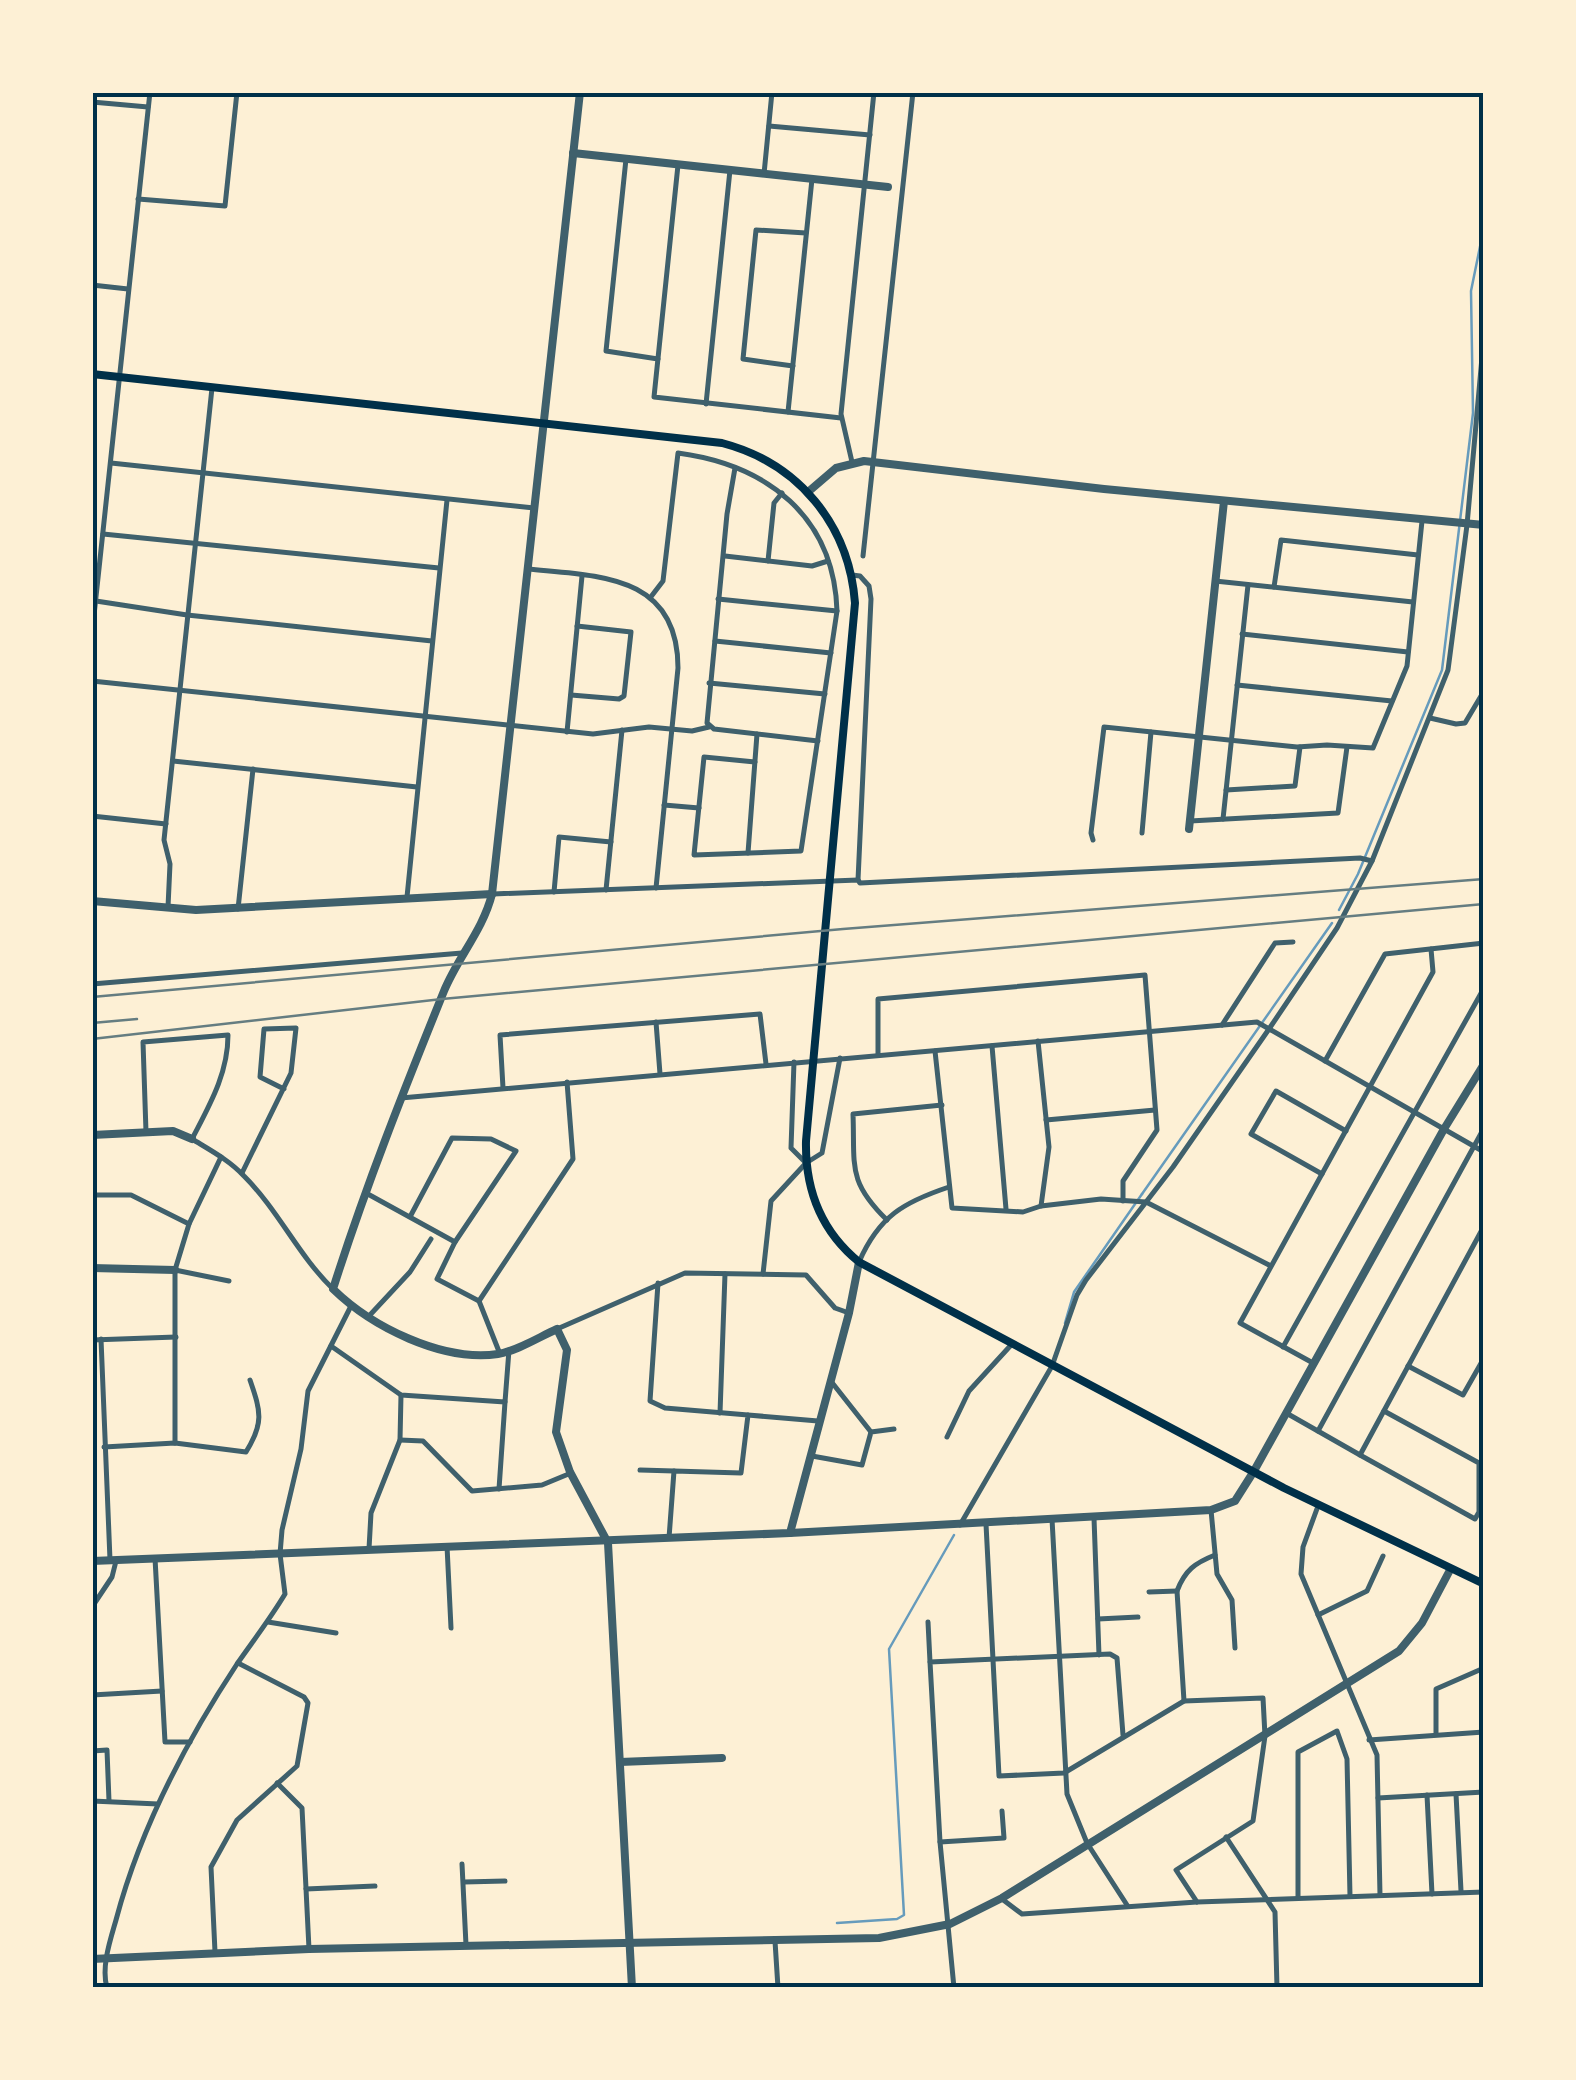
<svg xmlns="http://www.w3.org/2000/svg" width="1576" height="2080" font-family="'PT Sans Narrow',sans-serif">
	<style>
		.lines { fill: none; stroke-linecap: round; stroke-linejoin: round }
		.stream { stroke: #669bbc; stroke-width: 2.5 }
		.minor { stroke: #3f606c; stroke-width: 5 }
		.tertiary { stroke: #3f606c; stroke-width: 8 }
		.secondary { stroke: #003049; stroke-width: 8 }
		.rail { stroke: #657d81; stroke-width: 2.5 }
		.neatline { fill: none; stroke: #003049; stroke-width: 4 }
	</style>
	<rect width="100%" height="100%" fill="#fdf0d5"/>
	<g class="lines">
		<g class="stream">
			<polyline points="1339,910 1358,874 1442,670 1473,413 1471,291 1484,227"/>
			<polyline points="1142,1194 1332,923"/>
			<polyline points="1065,1323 1074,1292 1142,1194"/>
			<polyline points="837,1923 897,1919 904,1915 889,1649 954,1535"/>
		</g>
		<g class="minor">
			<polyline points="92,102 148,107"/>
			<polyline points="769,126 870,135"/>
			<polyline points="626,159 606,351 658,359"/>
			<polyline points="678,165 654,397 841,418"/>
			<polyline points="764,174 772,92"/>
			<polyline points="138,199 225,206 237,92"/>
			<polyline points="92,285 128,289"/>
			<polyline points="793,366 743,359 756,230 806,233"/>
			<polyline points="706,404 730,170"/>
			<polyline points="788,412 812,179"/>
			<polyline points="852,462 841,414 874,92"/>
			<polyline points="111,463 534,508"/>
			<polyline points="735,468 727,514 707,723 714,729 818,741"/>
			<polyline points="103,534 439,568"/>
			<polyline points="725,556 812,566 828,561"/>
			<polyline points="863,556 913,92"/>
			<polyline points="768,561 774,503 782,493"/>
			<path d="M 528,569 C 598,576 678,574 678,668 L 656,888"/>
			<polyline points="852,575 860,576 869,586 871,599 858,880"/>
			<polyline points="1215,581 1413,602"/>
			<polyline points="1274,587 1281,540 1418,555"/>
			<path d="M 650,598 L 663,581 L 678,453 C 767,465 834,516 837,611 L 801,851 L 694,855 L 704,757 L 755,762"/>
			<polyline points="718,599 837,611"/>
			<polyline points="96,601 187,615 432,641"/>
			<polyline points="92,634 150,92"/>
			<polyline points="1242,634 1408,652"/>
			<polyline points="715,641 831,653"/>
			<polyline points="92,681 593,734 649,727 692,731 709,727"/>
			<polyline points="709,683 825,694"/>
			<polyline points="1237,685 1392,701"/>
			<polyline points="571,695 619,699 624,696 631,632 577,626"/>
			<polyline points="1430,718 1456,724 1465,723 1484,691"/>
			<polyline points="567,732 582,576"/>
			<polyline points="173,761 417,787"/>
			<polyline points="1226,790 1295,786 1300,747"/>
			<polyline points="664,805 699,808"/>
			<polyline points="92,816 166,824"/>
			<polyline points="1223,819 1248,585"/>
			<polyline points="1190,821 1338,813 1347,747"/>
			<polyline points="1142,833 1151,732"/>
			<polyline points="1093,840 1091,833 1104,727 1297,747 1327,745 1373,748 1407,666 1422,521"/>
			<polyline points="748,853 757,734"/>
			<polyline points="606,890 622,730"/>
			<polyline points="554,892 559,837 611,842"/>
			<polyline points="493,894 858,880 860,883 1360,858 1372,861"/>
			<polyline points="407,897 447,500"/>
			<polyline points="168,907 170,864 164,840 212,388"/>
			<polyline points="238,909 253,769"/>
			<polyline points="92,984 462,953"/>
			<polyline points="656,1022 660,1074"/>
			<polyline points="1222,1025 1275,943 1293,942"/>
			<polyline points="1038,1041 1049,1147 1041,1206"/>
			<polyline points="992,1046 1006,1209"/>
			<polyline points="935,1051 952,1208 1023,1212 1041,1206 1101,1199 1146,1202 1269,1265"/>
			<polyline points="878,1055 878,999 1145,975 1157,1130 1123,1181 1123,1201"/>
			<polyline points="1325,1061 1385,954 1484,943"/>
			<polyline points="794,1062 791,1148 806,1163"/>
			<polyline points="503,1088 500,1035 760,1014 766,1064"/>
			<polyline points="401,1098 1257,1022 1484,1152"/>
			<polyline points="1046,1120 1155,1110"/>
			<path d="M 146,1132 L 143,1042 L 228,1035 C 228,1074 209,1106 192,1139 C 210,1150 229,1160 244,1176 C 279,1211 298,1255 333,1289"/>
			<polyline points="242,1173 291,1073 296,1028 264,1029 260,1077 284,1089"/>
			<polyline points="1322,1174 1251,1134 1276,1091 1346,1131"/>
			<polyline points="366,1193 455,1242"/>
			<polyline points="92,1195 131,1195 189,1224"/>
			<polyline points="411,1215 452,1138 491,1139 516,1151 455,1242 437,1279 479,1301 500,1354"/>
			<path d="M 887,1220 C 847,1181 855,1166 853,1114 L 942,1105"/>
			<path d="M 859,1262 C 879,1216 904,1202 949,1187"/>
			<polyline points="175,1270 229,1281"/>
			<polyline points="763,1274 771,1201 806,1163 822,1153 840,1058"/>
			<polyline points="658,1283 650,1401 665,1408 748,1415 741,1473 674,1471 669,1538"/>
			<polyline points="479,1301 573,1159 567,1082"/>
			<polyline points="369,1316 410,1272 431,1239"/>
			<polyline points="557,1329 685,1273 806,1275 835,1308 849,1313"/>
			<polyline points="101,1339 110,1560"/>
			<polyline points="92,1340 176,1337"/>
			<polyline points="331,1346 401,1395 505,1402 509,1350"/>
			<polyline points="1283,1347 1484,988"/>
			<polyline points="1313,1363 1240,1323 1433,972 1431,949"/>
			<polyline points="1408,1366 1463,1395 1484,1358"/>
			<polyline points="830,1380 871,1432"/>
			<polyline points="720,1413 725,1274"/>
			<polyline points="1288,1414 1360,1455 1484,1226"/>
			<polyline points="748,1415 818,1421"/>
			<polyline points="1318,1431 1484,1128"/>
			<polyline points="947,1437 969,1391 1012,1344"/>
			<polyline points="400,1440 423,1441 472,1491 542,1485 571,1473"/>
			<polyline points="175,1443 175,1270 189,1224 221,1157"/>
			<path d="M 104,1447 L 175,1443 L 246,1452 C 264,1423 261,1412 250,1380"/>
			<polyline points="1360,1455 1475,1519 1479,1512 1479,1463 1384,1411"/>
			<polyline points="812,1456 862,1465 871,1432 894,1429"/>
			<polyline points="640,1470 674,1471"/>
			<polyline points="499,1489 505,1402"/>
			<polyline points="1318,1506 1303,1547 1301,1574 1377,1755 1380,1895"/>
			<polyline points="1211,1510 1217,1574 1232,1600 1235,1648"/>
			<polyline points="1094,1518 1099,1655"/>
			<polyline points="1052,1519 1067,1794 1087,1843 1127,1905"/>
			<polyline points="986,1524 999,1776 1064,1773 1184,1701 1263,1698 1265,1736 1253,1821 1176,1870 1197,1902"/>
			<polyline points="960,1525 1052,1366 1077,1295 1086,1280 1173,1167 1269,1029 1337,928 1372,861 1448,670 1467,525 1484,335"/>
			<polyline points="447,1546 451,1628"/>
			<polyline points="369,1549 371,1513 400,1440 401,1395"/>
			<polyline points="155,1558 165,1742 190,1742"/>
			<polyline points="1149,1592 1177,1591"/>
			<polyline points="92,1607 112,1577 116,1561"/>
			<polyline points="1318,1615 1367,1591 1383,1556"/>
			<polyline points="1098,1619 1138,1617"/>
			<polyline points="268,1622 336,1633"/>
			<polyline points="928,1622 930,1662"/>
			<polyline points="92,1695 162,1691"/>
			<path d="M 1184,1701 L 1177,1591 C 1185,1570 1195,1563 1215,1555"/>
			<polyline points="1436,1733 1436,1689 1484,1668"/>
			<polyline points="1369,1740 1484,1732"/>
			<polyline points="92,1751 107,1750 109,1801"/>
			<polyline points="277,1783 302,1808 309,1949"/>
			<polyline points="1456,1794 1461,1891"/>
			<polyline points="1427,1795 1432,1894"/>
			<polyline points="1378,1798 1484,1792"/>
			<polyline points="92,1801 158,1804"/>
			<polyline points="1226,1837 1275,1912 1277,1988"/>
			<polyline points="940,1842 1004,1838 1002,1811"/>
			<polyline points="462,1864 466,1945"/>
			<polyline points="464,1882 505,1881"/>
			<polyline points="306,1889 375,1886"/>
			<polyline points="1298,1898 1298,1752 1337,1731 1347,1759 1350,1896"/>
			<polyline points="1002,1899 1022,1914 1197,1902 1484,1892"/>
			<polyline points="775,1941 778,1988"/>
			<polyline points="215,1952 211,1867 237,1820 297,1766 308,1703 304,1697 238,1663"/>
			<path d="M 107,1988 C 101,1967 110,1941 116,1920 C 140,1829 185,1743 237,1664 C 253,1641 270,1619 285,1594 L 280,1554 L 282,1530 L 301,1449 L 308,1391 L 351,1306"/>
			<polyline points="954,1988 940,1842 930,1662 1110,1654 1117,1658 1123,1735"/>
		</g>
		<g class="tertiary">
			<path d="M 580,92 L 492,894 C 483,930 458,957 444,991 C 404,1090 365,1188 333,1289 C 372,1327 442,1362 498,1354 C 517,1351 539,1337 557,1329 L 567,1350 L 556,1432 L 570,1472 L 608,1543 L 632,1988"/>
			<polyline points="573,153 888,187"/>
			<polyline points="808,492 836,468 864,461 1104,489 1484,525"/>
			<polyline points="1189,829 1224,501"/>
			<polyline points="92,901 196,910 492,894"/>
			<polyline points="92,1135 173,1131 192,1139"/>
			<polyline points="92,1268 175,1270"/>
			<polyline points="790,1533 1211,1510 1235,1501 1254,1471 1444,1129 1484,1064"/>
			<polyline points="92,1561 790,1533 849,1313 859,1262"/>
			<polyline points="620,1762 722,1758"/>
			<polyline points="92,1959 309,1949 879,1938 950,1924 1002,1898 1399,1651 1422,1623 1450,1570"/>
		</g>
		<path class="secondary" d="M 92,374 L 722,443 C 798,463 849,524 855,603 L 806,1141 C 805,1190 821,1231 859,1262 L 1284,1488 L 1484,1584"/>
		<g class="rail">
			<polyline points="92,997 843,929 1484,879"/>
			<polyline points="92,1023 137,1019"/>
			<polyline points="92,1039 442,999 1484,904"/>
		</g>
	</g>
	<rect width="1576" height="2080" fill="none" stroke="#fdf0d5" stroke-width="190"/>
	<rect x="95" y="95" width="1386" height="1890" class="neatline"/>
</svg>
